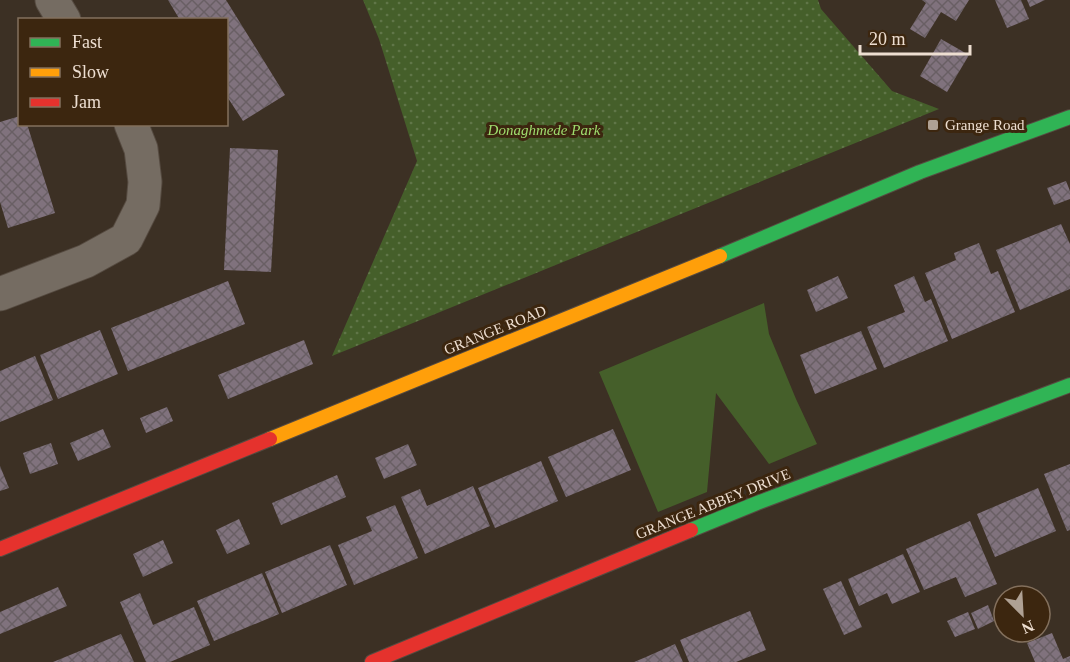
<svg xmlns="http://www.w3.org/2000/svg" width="1070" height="662" font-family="Georgia,serif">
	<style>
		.green { fill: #455f2a }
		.park { fill: url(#park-dots) }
		.building { fill: url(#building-cross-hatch) }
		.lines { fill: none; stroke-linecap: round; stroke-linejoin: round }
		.street-casing { stroke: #564b41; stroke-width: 35 }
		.fast-casing { stroke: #564b41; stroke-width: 16 }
		.slow-casing { stroke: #564b41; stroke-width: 16 }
		.jam-casing { stroke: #564b41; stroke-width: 16 }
		.street { stroke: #756c62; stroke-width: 33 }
		.fast { stroke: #30b455; stroke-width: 14 }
		.slow { stroke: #ff9f0a; stroke-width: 14 }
		.jam { stroke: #e5322d; stroke-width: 14 }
		.poi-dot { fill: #afa194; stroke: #3c260f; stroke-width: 2 }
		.labels { text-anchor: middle; stroke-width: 6; stroke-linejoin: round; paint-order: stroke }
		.poi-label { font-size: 15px; fill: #edded1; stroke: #3c260f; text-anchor: start }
		.park-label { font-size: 15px; font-style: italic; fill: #9edc6d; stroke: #3c260f }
		.street-label { font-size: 15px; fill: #edded1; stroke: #3c260f }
	</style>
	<defs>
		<pattern id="park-dots" width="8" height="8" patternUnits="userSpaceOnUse" patternTransform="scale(1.5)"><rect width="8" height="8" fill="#455f2a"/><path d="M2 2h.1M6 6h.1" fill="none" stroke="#607648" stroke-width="1.8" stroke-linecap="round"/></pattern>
		<pattern id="building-cross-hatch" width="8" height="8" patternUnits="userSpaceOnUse" patternTransform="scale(1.5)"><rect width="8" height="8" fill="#80727d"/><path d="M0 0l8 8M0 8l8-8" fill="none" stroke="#695f64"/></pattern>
	</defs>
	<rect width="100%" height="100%" fill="#3c3024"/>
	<polygon class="green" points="764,303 769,334 796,399 817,444 769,464 716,393 707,492 658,512 599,372"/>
	<polygon class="park" points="363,0 818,0 821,9 892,91 939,109 332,356 417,161 379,39"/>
	<g class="building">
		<polygon points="168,0 226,0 285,95 243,121 226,95 226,20 180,20"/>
		<polygon points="922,0 969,0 956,21 941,12 925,38 910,29 926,3"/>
		<polygon points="995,0 1021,0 1029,19 1007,28"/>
		<polygon points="1027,0 1045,0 1030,7"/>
		<polygon points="941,39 969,55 947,92 920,76"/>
		<polygon points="20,116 20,124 27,124 55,213 8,228 0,202 0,122"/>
		<polygon points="230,148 278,150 271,272 224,270"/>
		<polygon points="1066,181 1070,191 1070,199 1054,205 1047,188"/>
		<polygon points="1061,224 1070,244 1070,289 1020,310 996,250"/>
		<polygon points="979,243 991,274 998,271 1015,312 952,339 925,273 956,260 954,253"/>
		<polygon points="838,276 848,298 816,312 807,290"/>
		<polygon points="914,276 925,302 931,299 948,341 884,368 867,327 905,312 894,285"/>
		<polygon points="228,281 245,324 128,371 111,328"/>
		<polygon points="100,330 118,374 58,399 40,355"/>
		<polygon points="861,331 877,369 815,394 800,355"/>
		<polygon points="304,340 313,364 228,399 218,375"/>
		<polygon points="35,356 53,400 0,422 0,371"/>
		<polygon points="167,407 173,421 146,433 140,418"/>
		<polygon points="103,429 111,447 78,461 70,443"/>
		<polygon points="613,429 631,470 566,497 548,457"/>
		<polygon points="51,443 58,464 30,474 23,453"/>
		<polygon points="408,444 417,465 384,479 375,458"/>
		<polygon points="541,461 558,501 495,528 478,488"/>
		<polygon points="1070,464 1070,530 1067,531 1044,474"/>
		<polygon points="0,466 9,488 0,491"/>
		<polygon points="337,475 346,497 281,525 272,503"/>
		<polygon points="473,486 490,526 425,554 401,497 420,489 427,506"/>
		<polygon points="1038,488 1056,531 995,557 977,514"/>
		<polygon points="395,505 418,558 354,585 338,545 372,531 366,517"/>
		<polygon points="239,519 250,544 227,554 216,530"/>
		<polygon points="970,521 997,584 965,597 956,577 924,590 906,549"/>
		<polygon points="163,540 173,563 143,577 133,554"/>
		<polygon points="330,545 347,585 282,613 265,572"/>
		<polygon points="903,554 920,592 892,604 887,593 859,606 848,579"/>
		<polygon points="262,573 279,614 214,641 197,601"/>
		<polygon points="841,581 862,627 844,635 823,589"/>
		<polygon points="58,587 67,606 0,634 0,612"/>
		<polygon points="140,593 153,625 194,607 210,645 170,662 146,662 120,602"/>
		<polygon points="988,605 994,621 978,629 971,613"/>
		<polygon points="750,611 766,650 736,662 689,662 680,640"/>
		<polygon points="968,612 975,629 955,637 947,621"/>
		<polygon points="1052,633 1063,659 1070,656 1070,662 1035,662 1027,643"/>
		<polygon points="121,634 134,662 53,662 92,646"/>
		<polygon points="675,644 683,662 634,662 646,657"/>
	</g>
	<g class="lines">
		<g class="street-casing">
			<g id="street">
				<polyline points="52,0 64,20"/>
				<polyline points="0,294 86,261 126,239 143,205 145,182 141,149 131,124"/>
			</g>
		</g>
		<g class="fast-casing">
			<g id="fast">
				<polyline points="720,256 920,172 1070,117"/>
				<polyline points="691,530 757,503 1070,385"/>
			</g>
		</g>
		<g class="slow-casing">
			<polyline id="slow" points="270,439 720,256"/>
		</g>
		<g class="jam-casing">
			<g id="jam">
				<polyline points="0,549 270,439"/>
				<polyline points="372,662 691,530"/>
			</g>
		</g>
		<use href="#street" class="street"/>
		<use href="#fast" class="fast"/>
		<use href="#slow" class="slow"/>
		<use href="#jam" class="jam"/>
	</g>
	<rect class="poi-dot" x="927" y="119" width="12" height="12" rx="3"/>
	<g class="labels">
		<g class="poi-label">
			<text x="945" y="130">Grange Road</text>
		</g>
		<g class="park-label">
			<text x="544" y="135">Donaghmede Park</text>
		</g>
		<g class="street-label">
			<text transform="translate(495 330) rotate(-22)" y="5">GRANGE ROAD</text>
			<text transform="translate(713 504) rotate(-22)" y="5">GRANGE ABBEY DRIVE</text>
		</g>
	</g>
	<rect x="18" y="18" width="210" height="108" fill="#3c260f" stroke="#83705d" stroke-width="1.5"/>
	<rect x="30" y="38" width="30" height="9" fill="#30b455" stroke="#83705d" stroke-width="1.5"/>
	<text x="72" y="48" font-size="18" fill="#edded1">Fast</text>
	<rect x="30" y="68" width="30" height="9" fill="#ff9f0a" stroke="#83705d" stroke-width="1.5"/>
	<text x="72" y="78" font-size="18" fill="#edded1">Slow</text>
	<rect x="30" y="98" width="30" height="9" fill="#e5322d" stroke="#83705d" stroke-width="1.5"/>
	<text x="72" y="108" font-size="18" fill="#edded1">Jam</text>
	<g transform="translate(1022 614) rotate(156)"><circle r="28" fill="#3c260f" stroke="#83705d" stroke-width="1.5"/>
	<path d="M0-4.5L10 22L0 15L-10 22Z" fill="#afa194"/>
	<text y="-9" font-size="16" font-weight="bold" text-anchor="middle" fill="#edded1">N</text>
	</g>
	<path d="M860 45v9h110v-9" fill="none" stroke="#edded1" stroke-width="3"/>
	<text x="869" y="45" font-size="18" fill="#edded1" stroke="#3c260f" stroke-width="4.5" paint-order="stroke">20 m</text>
</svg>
